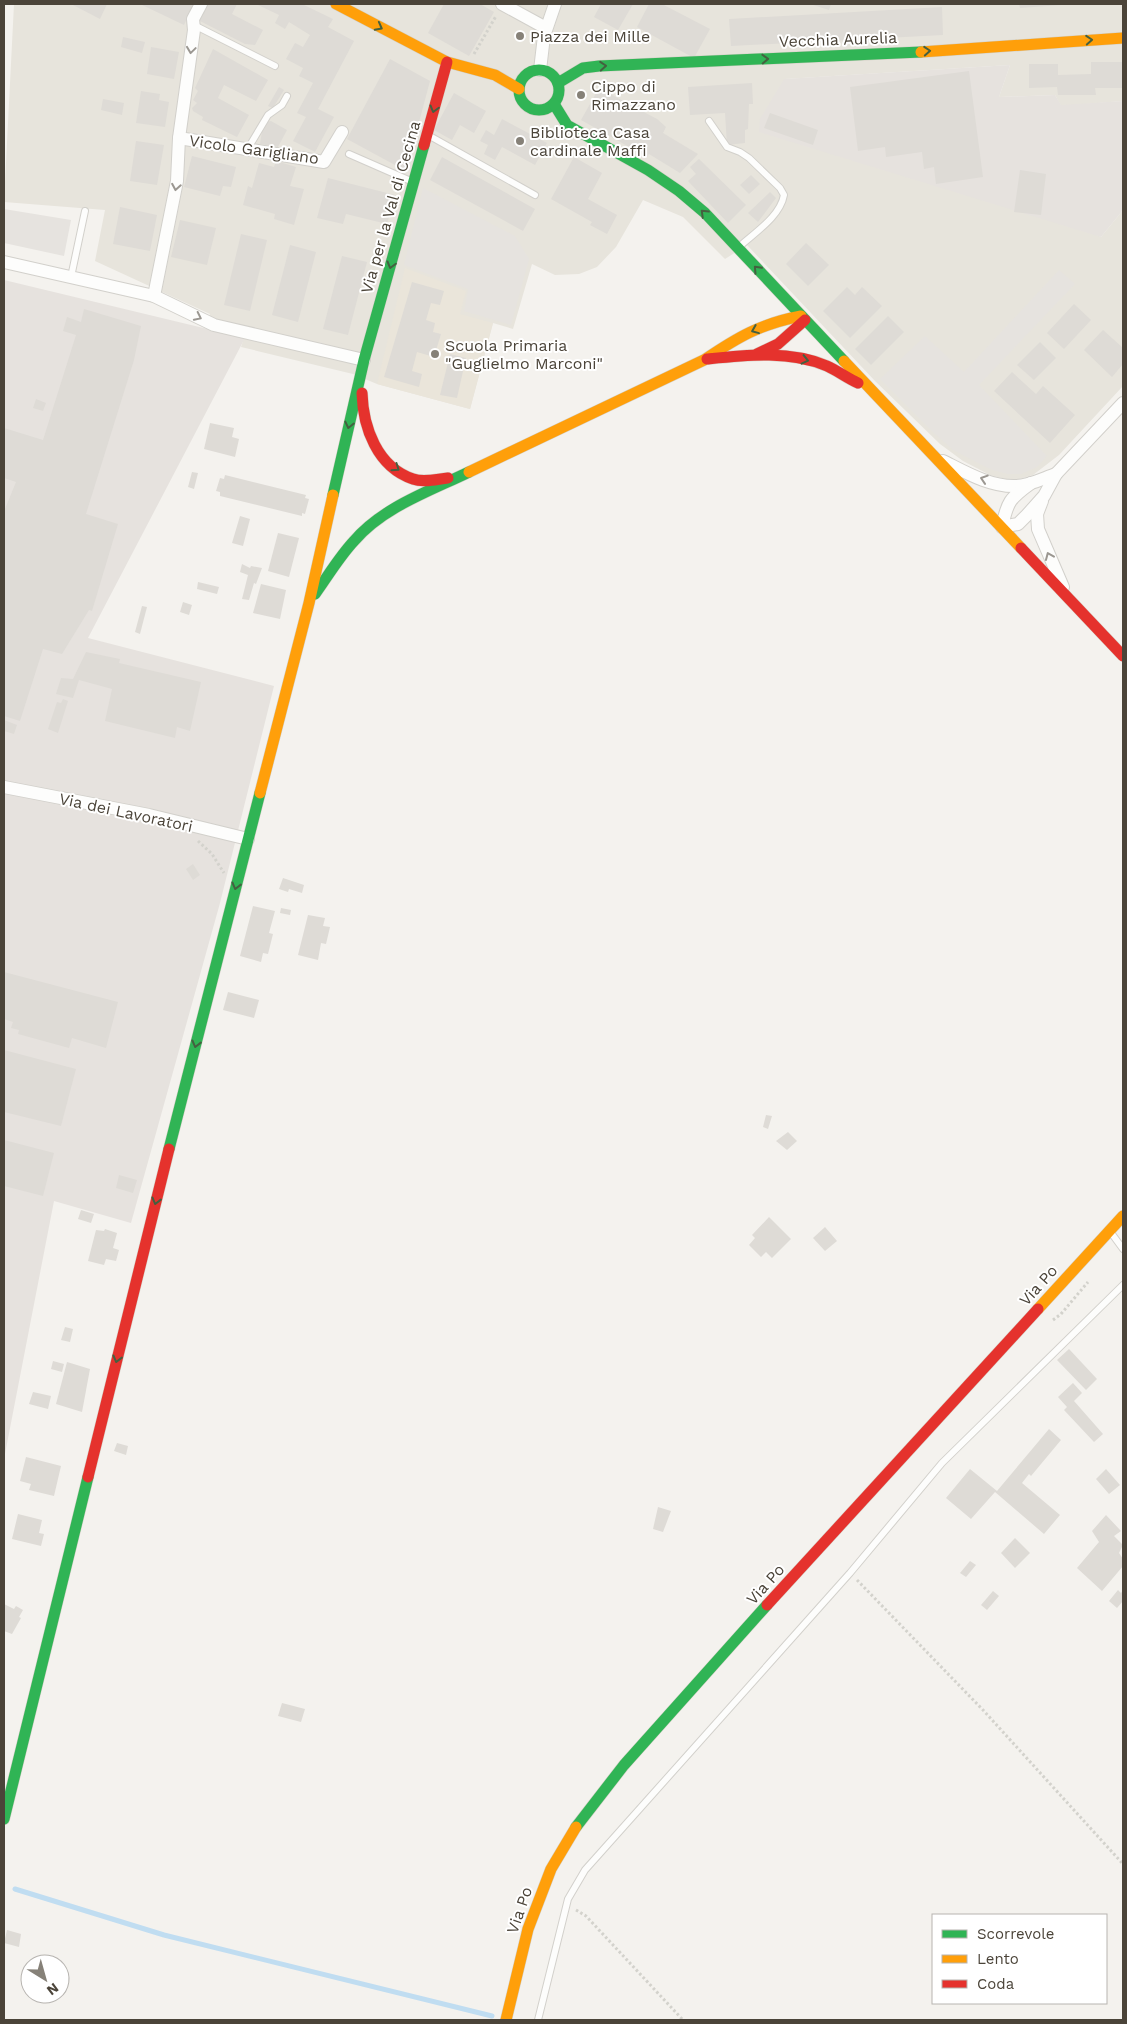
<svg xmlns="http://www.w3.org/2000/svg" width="1127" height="2024" font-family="'Work Sans',sans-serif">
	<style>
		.residential { fill: #e7e4dc }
		.industrial { fill: #e6e2de }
		.education { fill: #eae5da }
		.parking { fill: #e6e3df }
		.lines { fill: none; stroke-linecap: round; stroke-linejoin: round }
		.stream { stroke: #c0ddf1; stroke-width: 5 }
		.building { fill: #dedbd6 }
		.lane-casing { stroke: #d2d0cb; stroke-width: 8 }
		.street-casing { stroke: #d2d0cb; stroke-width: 14 }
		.fast-casing { stroke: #d3cfc5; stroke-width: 12 }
		.slow-casing { stroke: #d3cfc5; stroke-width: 12 }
		.jam-casing { stroke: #d3cfc5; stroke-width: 12 }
		.path { stroke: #d3d2cc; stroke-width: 3; stroke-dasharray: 2.5 2.5; stroke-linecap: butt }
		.lane { stroke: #fdfdfc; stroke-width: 6 }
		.street { stroke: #fdfdfc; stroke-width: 12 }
		.fast { stroke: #30b455; stroke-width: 11 }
		.slow { stroke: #ff9f0a; stroke-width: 11 }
		.jam { stroke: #e5322d; stroke-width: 11 }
		.oneway { stroke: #446040 }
		.oneway2 { stroke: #9b9791 }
		.poi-dot { fill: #868178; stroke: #fff; stroke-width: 2 }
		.labels { text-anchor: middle; stroke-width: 4; stroke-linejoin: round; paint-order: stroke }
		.poi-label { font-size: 16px; fill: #4b4439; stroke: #fff; text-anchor: start }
		.street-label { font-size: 16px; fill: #4b4439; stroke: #fff }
	</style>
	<rect width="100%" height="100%" fill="#f4f2ee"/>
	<polygon class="residential" points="14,4 1123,4 1123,101 1061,106 1055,95 999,97 1010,65 785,79 1101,237 1123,210 1123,386 1059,455 1033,475 1019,479 1006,479 990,475 963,461 940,444 875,381 747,245 725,259 683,217 643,200 616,247 597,267 579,274 555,275 532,264 513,329 493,323 470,409 377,384 353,374 241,347 244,338 215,332 205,327 210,314 95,261 105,210 4,202"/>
	<g class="industrial">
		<polygon points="1010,65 999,97 1055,95 1061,105 1123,101 1123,210 1101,237 759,132 760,119 784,79"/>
		<polygon points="4,280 245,338 88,638 274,686 220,903 131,1223 54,1201 4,1459"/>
	</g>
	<polygon class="education" points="405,268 466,291 460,314 493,323 470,409 377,384"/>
	<g class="parking">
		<polygon points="423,188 515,236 529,259 511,325 464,311 468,289 404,265"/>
		<polygon points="4,209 71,220 64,256 4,243"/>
		<polygon points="1059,270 1075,284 979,385 1047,456 1037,467 1021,474 1008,474 992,470 953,450 935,434 880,379 925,336 964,372"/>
	</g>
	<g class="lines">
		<polyline class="stream" points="15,1889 164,1935 492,2016"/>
	</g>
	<g class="building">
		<polygon points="74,4 107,4 100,19 73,5"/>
		<polygon points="140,4 194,4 184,25"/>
		<polygon points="206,4 237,4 232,14 263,30 255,45 245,44 198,20"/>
		<polygon points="256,4 302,4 333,19 328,27 354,41 318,109 334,117 315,152 293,141 306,117 297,113 313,83 299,76 303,68 286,59 295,43 303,47 310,35 289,22 285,29 275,23 279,15"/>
		<polygon points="444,4 480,4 494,12 469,56 428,33"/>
		<polygon points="601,4 633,4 618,30 594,17"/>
		<polygon points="649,4 662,4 710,29 694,58 637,27"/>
		<polygon points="810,4 831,4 829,10"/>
		<polygon points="1019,4 1061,4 1061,5 1020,8"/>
		<polygon points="942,7 943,35 731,46 729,19"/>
		<polygon points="123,37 145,42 142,53 121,47"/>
		<polygon points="151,47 179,52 174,79 147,74"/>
		<polygon points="213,49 268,80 256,101 224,85 218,98 249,115 237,137 202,120 203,117 193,111 192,108 197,103 193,100 198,91 195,88"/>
		<polygon points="390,59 430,81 406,171 347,139"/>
		<polygon points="1091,62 1123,62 1123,88 1095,88 1096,95 1058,95 1057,87 1029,88 1029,64 1058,64 1058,75 1091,74"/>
		<polygon points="969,71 983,177 936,184 934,167 924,169 922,152 886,157 885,147 858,151 850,87"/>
		<polygon points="752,83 753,104 749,104 748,129 745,130 745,143 727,145 725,113 690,115 688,87"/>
		<polygon points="279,87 284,90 273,108 268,106"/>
		<polygon points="599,88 657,119 666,127 663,133 698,154 680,173 649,154 647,157 581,120"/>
		<polygon points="141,91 160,94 159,100 169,102 165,127 136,123"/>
		<polygon points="454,93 486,111 474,133 460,125 452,140 434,130"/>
		<polygon points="103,99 124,103 122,115 101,110"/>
		<polygon points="770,113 818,130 813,145 764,128"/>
		<polygon points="502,119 547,143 535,165 502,147 495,160 484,154 488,145 480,141 486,130 494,135"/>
		<polygon points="271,121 287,130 278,147 260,144 262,131 266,122"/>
		<polygon points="136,141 164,145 157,185 130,181"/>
		<polygon points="192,156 236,167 231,187 223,186 220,196 184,187"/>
		<polygon points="442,157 535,209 523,231 430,180"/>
		<polygon points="574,157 602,173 588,199 617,215 607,234 590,225 592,222 551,199"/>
		<polygon points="699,159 746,205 728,223 688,181 696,174 690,167"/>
		<polygon points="276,161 296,167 290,186 304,189 294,225 274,219 275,214 243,205 248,186 252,188 259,163 274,167"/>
		<polygon points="1020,170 1046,174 1041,215 1014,212"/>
		<polygon points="751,175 760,184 749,194 740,185"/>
		<polygon points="328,178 395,195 387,224 346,214 343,224 317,218"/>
		<polygon points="770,192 776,198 758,222 748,213"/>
		<polygon points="120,207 157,215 150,251 113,244"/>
		<polygon points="180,220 216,228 207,265 171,257"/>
		<polygon points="241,234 267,240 250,311 224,305"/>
		<polygon points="806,243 829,265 808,286 786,264"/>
		<polygon points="290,245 316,252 298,322 272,315"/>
		<polygon points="342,256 367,262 348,335 323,329"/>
		<polygon points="412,282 444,291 440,305 431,303 426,320 435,323 433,332 441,334 434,357 417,352 412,371 422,374 419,387 384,377"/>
		<polygon points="847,287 855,295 862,287 882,306 850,338 823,311"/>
		<polygon points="1074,304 1091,320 1064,349 1047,333"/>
		<polygon points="84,309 141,326 134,360 86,514 118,524 92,611 89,610 62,654 43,649 20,721 4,716 4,509 5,509 16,482 4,478 4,428 43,440 76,335 63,331 67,317 81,322"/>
		<polygon points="888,316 904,332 871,365 855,349"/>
		<polygon points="1103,330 1123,348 1123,364 1112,377 1084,350"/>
		<polygon points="1040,342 1056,358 1034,380 1017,365"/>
		<polygon points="450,354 466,358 457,398 440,395"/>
		<polygon points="1012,372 1036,394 1043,386 1075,415 1050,443 994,391"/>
		<polygon points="36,399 46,403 43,411 33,408"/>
		<polygon points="210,423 234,428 232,437 239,439 235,457 204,449"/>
		<polygon points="192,472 198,473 194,489 188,487"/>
		<polygon points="225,475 306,495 305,498 309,499 305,514 302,513 302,516 220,496 220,492 216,491 220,478 224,479"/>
		<polygon points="240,516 250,519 243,546 232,543"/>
		<polygon points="278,533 299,538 289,577 268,571"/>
		<polygon points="242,564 250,568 251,566 262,568 256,584 254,583 249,600 242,599 248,575 240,572"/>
		<polygon points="198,582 219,587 217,594 197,589"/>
		<polygon points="261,584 286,590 280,619 253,613"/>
		<polygon points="183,602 192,605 189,615 180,612"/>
		<polygon points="142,606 147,607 140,634 135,632"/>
		<polygon points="86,652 120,659 119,663 201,682 190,731 177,727 175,738 105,721 112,689 79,680 73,698 56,694 61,678 73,679"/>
		<polygon points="63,699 68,701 58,733 48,729 57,702 61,703"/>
		<polygon points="4,720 17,725 14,734 4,731"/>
		<polygon points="193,864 200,875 193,880 186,869"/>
		<polygon points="283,878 304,885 302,893 289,889 288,892 279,889"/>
		<polygon points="253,906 275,911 269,933 273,934 268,954 263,953 261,962 240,956"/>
		<polygon points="281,908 291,910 290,915 280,913"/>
		<polygon points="308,915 325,918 323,926 330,927 326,944 321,943 318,960 298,955"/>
		<polygon points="4,972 118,1002 106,1048 72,1038 69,1048 18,1034 19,1030 11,1028 13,1022 4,1019"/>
		<polygon points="228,992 259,1000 254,1018 223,1010"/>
		<polygon points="4,1050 76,1069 61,1126 4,1112"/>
		<polygon points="766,1115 772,1116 768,1129 763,1127"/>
		<polygon points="788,1132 797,1141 787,1150 776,1141"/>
		<polygon points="4,1140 54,1153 43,1196 4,1186"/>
		<polygon points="119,1175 137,1180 133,1193 116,1188"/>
		<polygon points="81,1210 94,1214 91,1223 78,1219"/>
		<polygon points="769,1217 791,1239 772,1258 766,1252 761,1257 749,1245 755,1238 752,1235"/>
		<polygon points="825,1227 837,1241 825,1251 813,1238"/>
		<polygon points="105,1229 117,1233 113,1248 119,1250 116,1261 106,1259 104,1265 88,1261 96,1230 104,1231"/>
		<polygon points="65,1327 73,1329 70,1342 61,1340"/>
		<polygon points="1069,1349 1097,1379 1086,1390 1057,1360"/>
		<polygon points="53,1361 64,1364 62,1372 51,1369"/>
		<polygon points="67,1362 90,1369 82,1412 56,1404"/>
		<polygon points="1073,1383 1082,1393 1074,1401 1103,1434 1094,1442 1064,1410 1067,1407 1058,1397"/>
		<polygon points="33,1392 51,1396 48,1409 29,1404"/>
		<polygon points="1049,1429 1061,1440 1031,1476 1029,1474 1022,1483 1060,1515 1044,1534 995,1492 971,1519 946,1498 970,1469 997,1491"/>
		<polygon points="117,1443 128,1446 126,1455 114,1451"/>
		<polygon points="26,1457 61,1466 54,1496 29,1490 31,1484 20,1481"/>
		<polygon points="1106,1469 1120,1485 1109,1494 1096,1479"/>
		<polygon points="658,1507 671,1511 663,1532 653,1529"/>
		<polygon points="18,1514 42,1520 39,1533 44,1534 41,1546 12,1539"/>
		<polygon points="1106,1515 1121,1531 1114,1536 1123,1545 1119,1553 1123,1559 1123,1566 1102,1591 1077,1568 1099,1542 1092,1531"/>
		<polygon points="1015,1538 1030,1553 1015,1568 1001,1553"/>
		<polygon points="970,1561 976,1565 966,1577 960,1573"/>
		<polygon points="1118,1590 1121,1593 1123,1590 1123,1601 1117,1608 1109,1601"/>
		<polygon points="993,1591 999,1596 987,1610 981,1605"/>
		<polygon points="4,1604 14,1609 16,1606 23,1610 19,1617 21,1618 12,1634 4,1631"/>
		<polygon points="282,1703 305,1709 301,1722 278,1716"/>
		<polygon points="7,1930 21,1934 19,1947 4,1943"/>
	</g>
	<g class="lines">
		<g class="lane-casing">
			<g id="lane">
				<polyline points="194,25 275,66"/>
				<path d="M 709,121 L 727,147 L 740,152 L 749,158 L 780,188 L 784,195 C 780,217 754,233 739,247"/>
				<polyline points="428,135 535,195"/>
				<polyline points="247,150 268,115 282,105 287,96"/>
				<polyline points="349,154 413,182"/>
				<polyline points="71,277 85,211"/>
				<polyline points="1112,1234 1123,1249"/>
				<polyline points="538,2020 568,1899 585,1870 850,1573 942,1463 1123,1285"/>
			</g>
		</g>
		<g class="street-casing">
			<g id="street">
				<polyline points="502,4 546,28"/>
				<polyline points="540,70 544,36 555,4"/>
				<polyline points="179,138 324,162 342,132"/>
				<polyline points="4,262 154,296 214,325 364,360"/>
				<polyline points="154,296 177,181 179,138 194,30 193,19 201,4"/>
				<path d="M 943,461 C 965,472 990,487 1016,486 C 1029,486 1044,478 1056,474"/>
				<path d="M 1031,483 C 1010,498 1007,502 1002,527 L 1018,524 L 1027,515 L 1044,496 L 1056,474 L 1123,403"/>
				<polyline points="1042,501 1037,514 1038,529 1063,587"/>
				<polyline points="4,787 149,815 248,839"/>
			</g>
		</g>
		<g class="fast-casing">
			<g id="fast">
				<circle cx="539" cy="90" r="20"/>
				<polyline points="558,83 583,68 599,66 921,52"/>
				<polyline points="554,104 567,125 648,170 679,191 705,213 844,361"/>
				<polyline points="333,495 364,360 424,145"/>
				<path d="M 315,594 C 328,576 339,557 354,541 C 383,507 430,491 469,472"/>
				<polyline points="169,1149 260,793"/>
				<polyline points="4,1819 88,1477"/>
				<polyline points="576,1827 624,1765 767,1605"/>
			</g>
		</g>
		<g class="slow-casing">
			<g id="slow">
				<polyline points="336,4 447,62 495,75 519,89"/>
				<polyline points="921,52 1123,38"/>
				<polyline points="844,361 1021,548"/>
				<path d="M 469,472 L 704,360 C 738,337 760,324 801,316"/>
				<polyline points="260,793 309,603 333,495"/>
				<polyline points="1038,1309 1123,1216"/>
				<polyline points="506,2020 528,1929 551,1869 576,1827"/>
			</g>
		</g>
		<g class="jam-casing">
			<g id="jam">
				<polyline points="424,145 447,62"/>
				<polyline points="757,354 778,344 805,320"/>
				<path d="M 707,359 C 746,355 790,350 827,366 C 838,371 847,378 858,383"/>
				<path d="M 362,393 C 363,427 377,467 413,479 C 424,483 437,479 448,478"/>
				<polyline points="1021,548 1123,656"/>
				<polyline points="88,1477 169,1149"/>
				<polyline points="767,1605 1038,1309"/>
			</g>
		</g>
		<g class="path">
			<polyline points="474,54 496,16"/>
			<polyline points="198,841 212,854 224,873"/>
			<polyline points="1053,1320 1061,1314 1088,1282"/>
			<polyline points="857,1580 983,1710 1123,1864"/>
			<polyline points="576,1910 586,1916 683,2020"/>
		</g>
		<use href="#lane" class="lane"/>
		<use href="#street" class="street"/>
		<use href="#fast" class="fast"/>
		<use href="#slow" class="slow"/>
		<use href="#jam" class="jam"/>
	</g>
	<defs><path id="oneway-chevron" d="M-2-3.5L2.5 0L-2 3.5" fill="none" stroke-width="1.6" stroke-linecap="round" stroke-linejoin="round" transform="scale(1.25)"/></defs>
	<g class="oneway">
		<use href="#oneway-chevron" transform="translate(379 27) rotate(28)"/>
		<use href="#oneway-chevron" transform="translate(1089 40) rotate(-4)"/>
		<use href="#oneway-chevron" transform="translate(927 51) rotate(-4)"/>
		<use href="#oneway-chevron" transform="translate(765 59) rotate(-2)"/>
		<use href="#oneway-chevron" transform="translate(603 66) rotate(-4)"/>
		<use href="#oneway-chevron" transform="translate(434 109) rotate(105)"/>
		<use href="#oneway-chevron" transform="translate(704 213) rotate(-136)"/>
		<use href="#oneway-chevron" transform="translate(391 265) rotate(105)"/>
		<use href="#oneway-chevron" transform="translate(757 269) rotate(-133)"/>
		<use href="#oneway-chevron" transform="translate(755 330) rotate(158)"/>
		<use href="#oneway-chevron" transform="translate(805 360) rotate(13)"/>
		<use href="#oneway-chevron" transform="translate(349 425) rotate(103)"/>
		<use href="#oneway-chevron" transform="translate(396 468) rotate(35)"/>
		<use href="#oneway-chevron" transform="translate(236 886) rotate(104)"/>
		<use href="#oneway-chevron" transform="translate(196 1044) rotate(104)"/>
		<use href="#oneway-chevron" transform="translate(156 1201) rotate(104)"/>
		<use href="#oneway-chevron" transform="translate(117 1359) rotate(104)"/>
	</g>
	<g class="oneway2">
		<use href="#oneway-chevron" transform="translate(191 50) rotate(98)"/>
		<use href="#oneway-chevron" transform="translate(176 187) rotate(100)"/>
		<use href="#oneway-chevron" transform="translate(198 317) rotate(26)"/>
		<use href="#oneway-chevron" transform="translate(984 479) rotate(-162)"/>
		<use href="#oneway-chevron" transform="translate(1049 556) rotate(-113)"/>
	</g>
	<g class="poi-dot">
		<circle cx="520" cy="36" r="5"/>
		<circle cx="581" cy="95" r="5"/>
		<circle cx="520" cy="141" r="5"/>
		<circle cx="435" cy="354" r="5"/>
	</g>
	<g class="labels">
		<g class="poi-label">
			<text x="530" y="42">Piazza dei Mille</text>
			<text x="591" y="92">Cippo di<tspan x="591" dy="18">Rimazzano</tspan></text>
			<text x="530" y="138">Biblioteca Casa<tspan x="530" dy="18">cardinale Maffi</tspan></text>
			<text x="445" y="351">Scuola Primaria<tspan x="445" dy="18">"Guglielmo Marconi"</tspan></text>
		</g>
		<g class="street-label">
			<text transform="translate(838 39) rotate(-2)" y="6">Vecchia Aurelia</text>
			<text transform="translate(254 149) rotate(8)" y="6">Vicolo Garigliano</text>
			<text transform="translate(390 207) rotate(-74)" y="6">Via per la Val di Cecina</text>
			<text transform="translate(126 812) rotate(12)" y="6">Via dei Lavoratori</text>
			<text transform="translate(1038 1285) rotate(-48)" y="6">Via Po</text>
			<text transform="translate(765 1584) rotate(-48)" y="6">Via Po</text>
			<text transform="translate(519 1910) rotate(-71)" y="6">Via Po</text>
		</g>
	</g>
	<rect width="1127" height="2024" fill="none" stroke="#4b4439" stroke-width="10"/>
	<rect x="932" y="1914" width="175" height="90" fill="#ffffff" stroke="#b7b4b0"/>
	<rect x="942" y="1930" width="25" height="8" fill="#30b455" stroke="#b7b4b0"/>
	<text x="977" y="1939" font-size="15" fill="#4b4439">Scorrevole</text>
	<rect x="942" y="1955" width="25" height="8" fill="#ff9f0a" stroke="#b7b4b0"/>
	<text x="977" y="1964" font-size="15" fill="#4b4439">Lento</text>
	<rect x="942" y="1980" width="25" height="8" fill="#e5322d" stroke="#b7b4b0"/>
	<text x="977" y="1989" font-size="15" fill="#4b4439">Coda</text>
	<g transform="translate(45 1979) rotate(143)"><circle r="24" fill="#ffffff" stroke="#b7b4b0"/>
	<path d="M0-4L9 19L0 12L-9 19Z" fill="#868178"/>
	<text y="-8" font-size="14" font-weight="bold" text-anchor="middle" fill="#4b4439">N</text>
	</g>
</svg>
